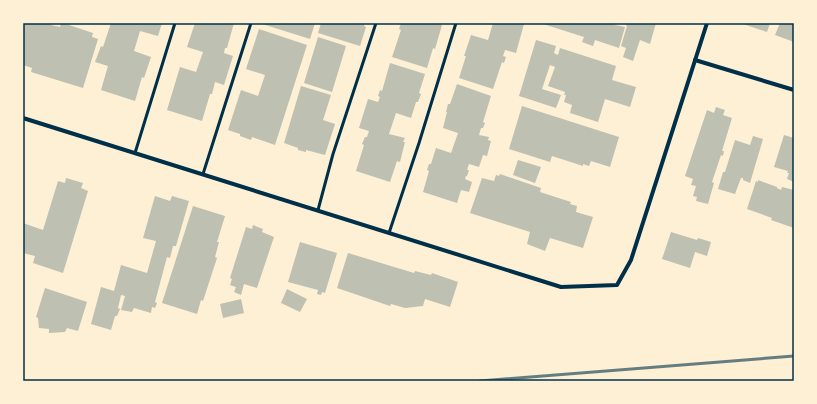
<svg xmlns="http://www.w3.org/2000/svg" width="817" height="404" font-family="'Public Sans',sans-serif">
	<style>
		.building { fill: #bec0b2 }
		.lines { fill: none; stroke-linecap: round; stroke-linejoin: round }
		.service { stroke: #003049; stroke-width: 3 }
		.minor { stroke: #003049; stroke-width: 4 }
		.rail { stroke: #657d81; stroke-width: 3 }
		.neatline { fill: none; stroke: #003049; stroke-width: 1.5 }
	</style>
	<rect width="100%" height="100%" fill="#fdf0d5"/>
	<g class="building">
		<polygon points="23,23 51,23 51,25 60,27 61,23 63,23 93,33 92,37 98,39 83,88 31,72 32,68 23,65"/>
		<polygon points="111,23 162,23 158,36 140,31 134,51 151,57 144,78 142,77 135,101 101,90 108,66 95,62 101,46 103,47"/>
		<polygon points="195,23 234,23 227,48 225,48 224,53 233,56 224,85 215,82 212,94 210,94 202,121 167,110 180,67 196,72 203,52 187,47"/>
		<polygon points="259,23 315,23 310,39"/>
		<polygon points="321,23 365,23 364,26 366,27 360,46 318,33"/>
		<polygon points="401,23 435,23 442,25 435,49 433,48 427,68 392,57 401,30 399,29"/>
		<polygon points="493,23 519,23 524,24 516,53 505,50 503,56 506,57 504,63 502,62 493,89 459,78 466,56 464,56 471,35 488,40"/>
		<polygon points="540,23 616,23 615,25 625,27 619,48 595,40 593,46 582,42 584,37"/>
		<polygon points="627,23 656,23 650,44 640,40 633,61 623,57 626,48 621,46 627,26 626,26"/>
		<polygon points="740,23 770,23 767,32"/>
		<polygon points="780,23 794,23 794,42 775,35"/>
		<polygon points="259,29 307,45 275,145 252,137 251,140 240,136 240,134 228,130 241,90 258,96 265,75 246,69"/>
		<polygon points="318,37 346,46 332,92 304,83"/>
		<polygon points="536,40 556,46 554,53 558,55 560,48 616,66 612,80 636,87 630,107 605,99 598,122 570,113 572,105 564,102 566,95 564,95 565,92 548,86 555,67 550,65 542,89 561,95 556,108 519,96"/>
		<polygon points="390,63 425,74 419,93 421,94 418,102 416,102 411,118 396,113 389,134 405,138 403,142 405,142 400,162 397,161 390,182 356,171 364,145 362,144 365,137 367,137 369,131 359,128 368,99 378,102 380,97 378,96 380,90 382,91"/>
		<polygon points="457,84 491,96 483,122 485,123 483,128 481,128 479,135 489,137 488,140 491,141 487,156 483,155 479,167 469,164 467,170 469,170 467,176 466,176 465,179 472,182 469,192 461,190 457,203 423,192 429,171 427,170 429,164 431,164 436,148 451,153 458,133 443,128 447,112 446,112 448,104 450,104"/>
		<polygon points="301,86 331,95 323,120 335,124 325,155 306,150 306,152 298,150 298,148 284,143"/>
		<polygon points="522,106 619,137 610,167 591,161 589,166 583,164 583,166 552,156 550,162 509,149"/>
		<polygon points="716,107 725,110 723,115 732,118 722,151 724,151 723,156 721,155 712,182 714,183 708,204 696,201 697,197 693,196 696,186 691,185 693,179 685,176 707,110 714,113"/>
		<polygon points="784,135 794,138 794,182 787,179 789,173 787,173 788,171 774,167"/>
		<polygon points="753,136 763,139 750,183 743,180 743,178 741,178 735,194 718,189 723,172 725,172 735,140 750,145"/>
		<polygon points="518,160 541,167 535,183 513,175"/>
		<polygon points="500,174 541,188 540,192 571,202 570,204 577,206 576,212 593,217 583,248 550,238 545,251 527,244 530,232 470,213 482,178 494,181 496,175 499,176"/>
		<polygon points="66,178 83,183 81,188 88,191 63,273 33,263 35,256 23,253 23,223 43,230 58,181 65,183"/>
		<polygon points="758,180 777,187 777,188 781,190 782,187 794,190 794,228 771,220 772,218 747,209 756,181 758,182"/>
		<polygon points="155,196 170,201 172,196 189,201 176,246 173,246 170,258 167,257 155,302 157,303 155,308 152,307 151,313 134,308 132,312 121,310 125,296 121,295 118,308 120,309 117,316 115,316 111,330 91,324 101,287 114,291 121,265 147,273 156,241 143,238"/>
		<polygon points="193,206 225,216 217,242 219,242 215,257 217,258 203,301 201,300 197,314 162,303"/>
		<polygon points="253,225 263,229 262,232 274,237 257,288 244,284 241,295 234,292 236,287 230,285 232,279 230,278 246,227 252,229"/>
		<polygon points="671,232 697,240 698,238 711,242 707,256 695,252 690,268 662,259"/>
		<polygon points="300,242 337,253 325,293 322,292 321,295 317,294 318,290 288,282"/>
		<polygon points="348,253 414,273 415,271 431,275 432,273 458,282 450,307 425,299 423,306 405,308 391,304 390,306 337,288"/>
		<polygon points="45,288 87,302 78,331 67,328 65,332 49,333 49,329 39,328 38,318 36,317"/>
		<polygon points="287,289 307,299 300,312 281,303"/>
		<polygon points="241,299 244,313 223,318 220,304"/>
	</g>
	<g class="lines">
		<g class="service">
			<polyline points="135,153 175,23"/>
			<polyline points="203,174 251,23"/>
			<polyline points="318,210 333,154 376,23"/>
			<polyline points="389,233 419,143 456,23"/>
		</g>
		<g class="minor">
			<polyline points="695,60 794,90"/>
			<polyline points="23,118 561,287 617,285 631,260 707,23"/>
		</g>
		<polyline class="rail" points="480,381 794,356"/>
	</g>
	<rect width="817" height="404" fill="none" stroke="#fdf0d5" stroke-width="48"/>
	<rect x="24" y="24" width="769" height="356" class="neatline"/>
</svg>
